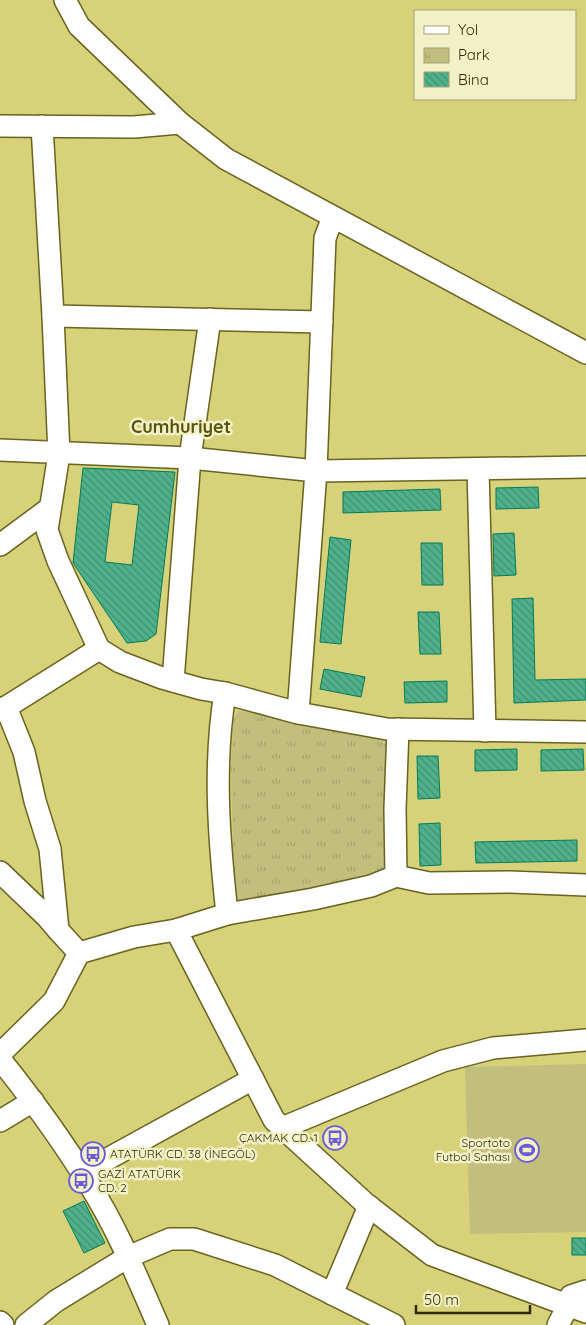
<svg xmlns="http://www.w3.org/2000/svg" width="586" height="1325" font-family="Quicksand,sans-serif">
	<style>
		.grass { fill: #c2be7d }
		.park { fill: url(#park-tufts) }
		.building { fill: url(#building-back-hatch); stroke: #007c59; fill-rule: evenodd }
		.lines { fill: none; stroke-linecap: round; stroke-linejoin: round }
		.minor-casing { stroke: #68631f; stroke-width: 24 }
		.minor { stroke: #fff; stroke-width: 21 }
		.labels { text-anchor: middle; stroke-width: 5; stroke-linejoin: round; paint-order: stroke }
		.poi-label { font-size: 12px; fill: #2d2a04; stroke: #f2f0c6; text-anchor: end }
		.district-label { font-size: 18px; font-weight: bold; fill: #58530a; stroke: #f2f0c6 }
	</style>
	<defs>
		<pattern id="park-tufts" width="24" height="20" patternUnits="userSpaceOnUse" patternTransform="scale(1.25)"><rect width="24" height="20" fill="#c2be7d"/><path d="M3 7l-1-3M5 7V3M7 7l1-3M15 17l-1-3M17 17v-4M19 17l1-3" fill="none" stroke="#a7a36a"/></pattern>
		<pattern id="building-back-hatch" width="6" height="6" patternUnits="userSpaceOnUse" patternTransform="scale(1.25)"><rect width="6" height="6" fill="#4fb18b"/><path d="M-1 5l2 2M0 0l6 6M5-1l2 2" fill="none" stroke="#42906f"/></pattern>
	</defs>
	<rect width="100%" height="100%" fill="#d7d179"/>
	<polygon class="grass" points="586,1064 586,1232 470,1234 465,1067"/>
	<polygon class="park" points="249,710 367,730 386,745 388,866 382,878 249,907 234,897 231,768 233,721 238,711"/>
	<g class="building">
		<path d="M 83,468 L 175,472 L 156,634 L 146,641 L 127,643 L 73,563 ZM 112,502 L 139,505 L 132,565 L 105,562 Z"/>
		<polygon points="538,487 539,508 496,509 496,488"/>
		<polygon points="440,489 441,510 343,513 343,492"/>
		<polygon points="514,533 516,575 494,576 493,534"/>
		<polygon points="330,537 351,540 341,644 320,642"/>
		<polygon points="421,543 442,543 443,585 422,585"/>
		<polygon points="533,598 535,680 586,679 586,700 514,703 512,599"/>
		<polygon points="418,612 439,612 441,654 420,654"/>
		<polygon points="324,669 365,677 361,697 320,689"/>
		<polygon points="447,681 447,702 405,703 404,682"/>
		<polygon points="517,749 517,770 475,771 475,750"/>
		<polygon points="583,749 584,770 541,771 541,750"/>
		<polygon points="417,756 438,756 440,798 418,799"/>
		<polygon points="440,823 441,865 420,866 419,824"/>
		<polygon points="577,840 577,861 476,863 475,842"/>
		<polygon points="84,1201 105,1243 84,1253 63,1211"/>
		<rect x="572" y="1238" width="14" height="17"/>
	</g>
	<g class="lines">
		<g class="minor-casing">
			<g id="minor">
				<polyline points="65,0 79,26 180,123 226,159 586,353"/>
				<polyline points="0,126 134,127 180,123"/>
				<polyline points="42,126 53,316 59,454 47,530 58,561 99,649 120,662 162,678 201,689 225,693 298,713 387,729 586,732"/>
				<polyline points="53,316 322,322"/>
				<polyline points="0,450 190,458 316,471 586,467"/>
				<polyline points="478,469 485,731"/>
				<polyline points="0,545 50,508"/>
				<polyline points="173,681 190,458 210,319"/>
				<path d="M 225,693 C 213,766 219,840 227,914"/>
				<polyline points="6,707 24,752 35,801 50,849 58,930 79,953"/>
				<polyline points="0,711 99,649"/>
				<polyline points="298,713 316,471 325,238 333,217"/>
				<polyline points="0,872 47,917 58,930"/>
				<polyline points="396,876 429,883 510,882 586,885"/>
				<polyline points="176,930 274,1120 366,1204 432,1255 586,1312"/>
				<polyline points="0,1054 54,1001 79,953 134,937 176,930 227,914 313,899 371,886 396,876 395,809 398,729"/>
				<path d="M 0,1059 C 32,1099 62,1140 89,1184 C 117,1228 137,1277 158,1325"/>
				<polyline points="0,1121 33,1101"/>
				<polyline points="282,1128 443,1061 493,1048 586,1040"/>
				<polyline points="82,1173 253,1079"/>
				<polyline points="332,1294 369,1206"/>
				<polyline points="0,1322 3,1325"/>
				<polyline points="26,1325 56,1301 128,1257 170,1239 194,1239 275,1265 394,1325"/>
				<polyline points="558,1325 568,1306 571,1296 586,1291"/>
			</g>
		</g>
		<use href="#minor" class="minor"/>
	</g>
	<defs>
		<g id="bus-ring" transform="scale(1.25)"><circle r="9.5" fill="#f2f0c6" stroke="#6b5ad4" stroke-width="1.5"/><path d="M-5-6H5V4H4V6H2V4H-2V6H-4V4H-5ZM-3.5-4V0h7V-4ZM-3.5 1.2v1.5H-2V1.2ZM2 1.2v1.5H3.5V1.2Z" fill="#6b5ad4"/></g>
		<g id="stadium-ring" transform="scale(1.25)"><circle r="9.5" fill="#f2f0c6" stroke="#6b5ad4" stroke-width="1.5"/><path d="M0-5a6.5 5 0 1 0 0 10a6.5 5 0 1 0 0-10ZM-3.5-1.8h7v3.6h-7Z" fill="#6b5ad4"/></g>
	</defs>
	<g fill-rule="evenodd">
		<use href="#bus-ring" x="335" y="1138"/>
		<use href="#stadium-ring" x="527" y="1150"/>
		<use href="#bus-ring" x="93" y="1154"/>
		<use href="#bus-ring" x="81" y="1181"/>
	</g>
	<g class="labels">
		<g class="poi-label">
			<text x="318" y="1142">ÇAKMAK CD. 1</text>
			<text x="510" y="1147">Sportoto<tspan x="510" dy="14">Futbol Sahası</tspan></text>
			<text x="110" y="1158" text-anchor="start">ATATÜRK CD. 38 (İNEGÖL)</text>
			<text x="98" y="1178" text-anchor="start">GAZİ ATATÜRK<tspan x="98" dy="14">CD. 2</tspan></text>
		</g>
		<g class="district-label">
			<text x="181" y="433">Cumhuriyet</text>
		</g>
	</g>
	<rect x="414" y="10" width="162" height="90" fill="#f2f0c6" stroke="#a3a178"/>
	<rect x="424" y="26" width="25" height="8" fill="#ffffff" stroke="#a3a178"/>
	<text x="458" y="35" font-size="15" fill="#2d2a04">Yol</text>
	<rect x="424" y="48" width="25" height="15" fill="url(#park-tufts)" stroke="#a3a178"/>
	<text x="458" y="60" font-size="15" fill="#2d2a04">Park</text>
	<rect x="424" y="72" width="25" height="15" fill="url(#building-back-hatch)" stroke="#a3a178"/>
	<text x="458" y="85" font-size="15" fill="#2d2a04">Bina</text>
	<path d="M416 1305v8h114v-8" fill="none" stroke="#2d2a04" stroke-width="2.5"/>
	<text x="424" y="1305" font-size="15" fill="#2d2a04" stroke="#f2f0c6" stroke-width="4" paint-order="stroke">50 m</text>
</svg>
